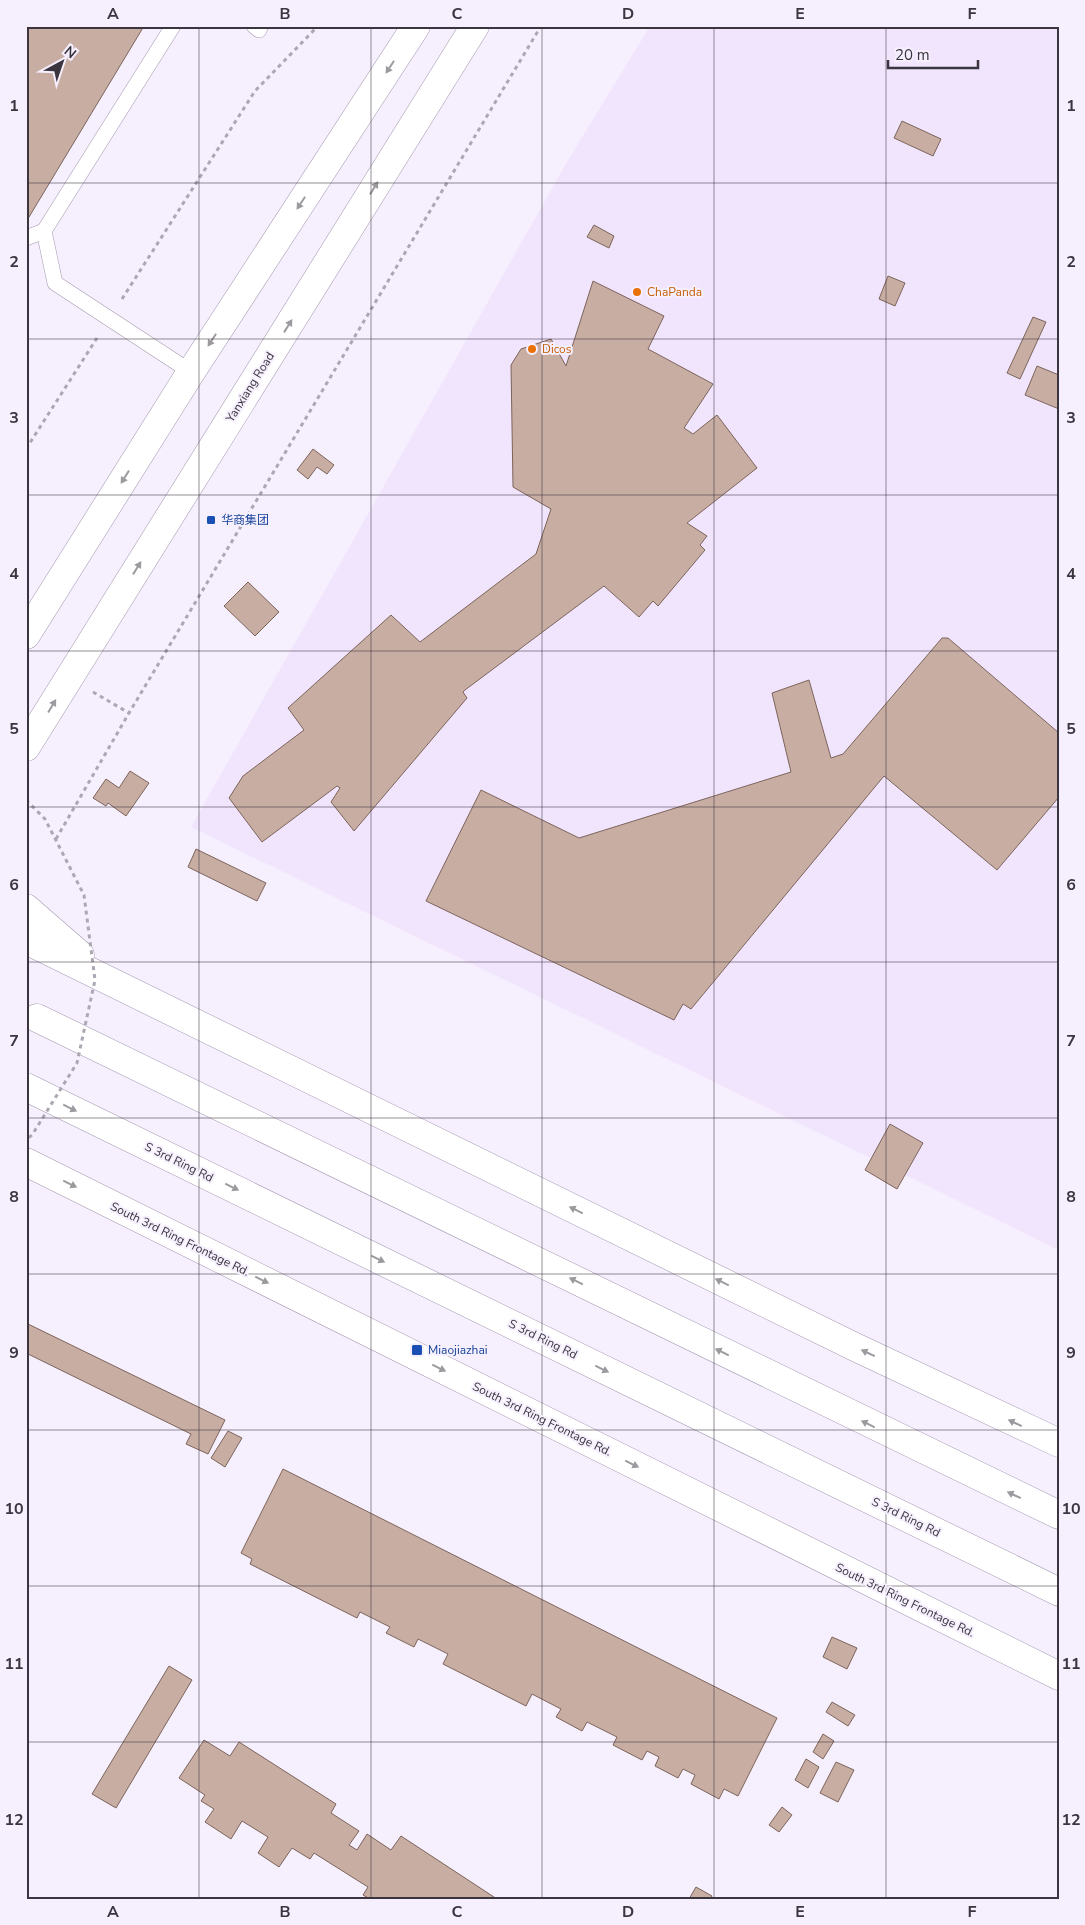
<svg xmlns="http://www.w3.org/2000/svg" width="1085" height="1925" font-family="'Nunito Sans','Noto Sans SC',sans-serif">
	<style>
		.built { fill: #f1e5fe }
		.building { fill: #c8ada3; stroke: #7c645b }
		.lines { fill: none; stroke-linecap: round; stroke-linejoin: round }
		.lane-casing { stroke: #a499b0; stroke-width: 16 }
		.secondary-casing { stroke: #a499b0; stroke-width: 29 }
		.highway-casing { stroke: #a499b0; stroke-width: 29 }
		.path { stroke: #ada7b3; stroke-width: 3; stroke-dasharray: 4 4; stroke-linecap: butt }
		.lane { stroke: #fff; stroke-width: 15 }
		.secondary { stroke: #fff; stroke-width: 28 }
		.highway { stroke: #fff; stroke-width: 28 }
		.path-bridge { stroke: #ada7b3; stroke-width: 3; stroke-dasharray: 4 4; stroke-linecap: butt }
		.oneway { fill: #9c9a9e }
		.grid { fill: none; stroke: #3a353e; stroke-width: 1; stroke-opacity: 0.55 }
		.food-dot { fill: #e8710a; stroke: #f6effe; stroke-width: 2 }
		.transit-dot { fill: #1a4fb4; stroke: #f6effe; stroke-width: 2 }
		.labels { text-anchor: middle; stroke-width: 4; stroke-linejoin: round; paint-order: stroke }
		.food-label { font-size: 12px; fill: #c56008; stroke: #f6effe; text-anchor: start }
		.street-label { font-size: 12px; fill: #3a353e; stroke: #f6effe }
		.transit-label { font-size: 12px; fill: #164399; stroke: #f6effe; text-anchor: start }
		.neatline { fill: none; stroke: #3a353e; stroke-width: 2 }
		.grid-label { font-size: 16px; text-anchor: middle; font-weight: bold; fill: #3a353e }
	</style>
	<rect width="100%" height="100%" fill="#f6effe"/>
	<polygon class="built" points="650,26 1059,26 1059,1250 191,827 567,162"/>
	<g class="building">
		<polygon points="26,26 144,26 26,222"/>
		<polygon points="902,121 941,139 933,156 894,138"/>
		<polygon points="594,225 614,236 609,248 587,237"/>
		<polygon points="888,276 905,283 895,306 879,299"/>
		<polygon points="593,281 664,316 648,349 713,384 684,428 693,434 717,415 757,468 687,523 707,536 700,545 705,550 658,606 653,601 639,617 604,586 465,690 463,692 467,698 354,831 331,802 340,788 337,786 262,842 229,798 243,776 304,730 288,708 391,615 420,642 536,554 551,509 513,487 511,365 521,349 551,339 566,366"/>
		<polygon points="1033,317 1046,322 1020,379 1007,373"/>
		<polygon points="1037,366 1059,375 1059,409 1025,395"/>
		<polygon points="313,449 334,465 327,474 317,467 308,479 297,470"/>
		<polygon points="248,582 279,612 255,636 224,606"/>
		<polygon points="942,638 948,638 1059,733 1059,797 997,870 884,776 691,1009 683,1004 674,1020 426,901 481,790 579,838 791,772 772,693 809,680 831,758 843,754"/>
		<polygon points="130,771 149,783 126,816 108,803 106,806 93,798 106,779 119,788"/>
		<polygon points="196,849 266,883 257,901 188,867"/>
		<polygon points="890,1124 923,1143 897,1189 865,1170"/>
		<polygon points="26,1323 225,1420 208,1454 186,1444 191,1434 26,1353"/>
		<polygon points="228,1431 242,1438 225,1467 211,1458"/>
		<polygon points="283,1469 777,1718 738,1796 724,1789 719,1799 691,1784 695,1775 683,1769 678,1778 655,1766 659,1757 647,1751 642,1760 613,1745 617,1737 587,1722 582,1731 556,1717 561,1709 532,1694 526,1706 443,1664 448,1654 418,1639 414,1647 386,1633 390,1627 360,1612 357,1618 250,1564 252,1559 241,1553"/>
		<polygon points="832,1637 857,1648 847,1669 823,1657"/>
		<polygon points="169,1666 192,1680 116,1808 92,1794"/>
		<polygon points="832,1702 855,1715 848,1726 826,1712"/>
		<polygon points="823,1734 834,1741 823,1759 813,1752"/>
		<polygon points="204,1740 230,1756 239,1742 336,1804 331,1813 359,1831 349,1845 357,1850 367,1834 391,1850 401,1836 497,1899 370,1899 363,1895 368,1887 314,1853 310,1859 292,1848 279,1867 258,1853 268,1837 242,1821 231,1839 205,1822 214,1809 201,1801 205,1795 179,1778"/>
		<polygon points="806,1759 819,1767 808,1788 795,1780"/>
		<polygon points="836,1762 854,1770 838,1802 820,1793"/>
		<polygon points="782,1807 792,1815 779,1832 769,1825"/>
		<polygon points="696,1887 712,1896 710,1899 689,1899"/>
	</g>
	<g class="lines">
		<g class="lane-casing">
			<g id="lane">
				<polyline points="173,26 44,231 55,283 191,372"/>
				<polyline points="254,26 259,30 261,26"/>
				<polyline points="26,238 44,231"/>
			</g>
		</g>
		<g class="secondary-casing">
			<g id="secondary">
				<polyline points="26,635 191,372 416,26"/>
				<polyline points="26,747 475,26"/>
				<polyline points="26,908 80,955"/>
				<polyline points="26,940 855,1347 1059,1443"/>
				<polyline points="26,1162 1059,1676"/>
			</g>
		</g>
		<g class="highway-casing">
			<g id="highway">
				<polyline points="37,1018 1059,1515"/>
				<polyline points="26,1087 1059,1592"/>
			</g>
		</g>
		<g class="path">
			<polyline points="122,299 255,91 318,26"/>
			<polyline points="26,449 97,338"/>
			<polyline points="93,692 129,713"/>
			<polyline points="56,839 129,713 541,26"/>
		</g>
		<use href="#lane" class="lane"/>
		<use href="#secondary" class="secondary"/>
		<use href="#highway" class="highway"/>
		<polyline class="path-bridge" points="26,800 45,819 84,895 95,980 77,1063 32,1135 26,1140"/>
	</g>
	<defs><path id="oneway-solid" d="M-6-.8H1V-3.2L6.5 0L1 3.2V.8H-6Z" transform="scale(1.25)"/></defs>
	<g class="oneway">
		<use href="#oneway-solid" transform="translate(390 67) rotate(123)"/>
		<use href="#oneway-solid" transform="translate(374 188) rotate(-58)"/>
		<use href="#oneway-solid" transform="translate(301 203) rotate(123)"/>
		<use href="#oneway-solid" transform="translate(288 326) rotate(-58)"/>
		<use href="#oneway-solid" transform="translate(212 340) rotate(123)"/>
		<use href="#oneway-solid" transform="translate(125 477) rotate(122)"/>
		<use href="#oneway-solid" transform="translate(137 568) rotate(-58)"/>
		<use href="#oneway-solid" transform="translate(52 706) rotate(-59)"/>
		<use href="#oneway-solid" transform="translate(70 1108) rotate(26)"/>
		<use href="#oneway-solid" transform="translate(70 1184) rotate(26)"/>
		<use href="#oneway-solid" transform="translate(232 1187) rotate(26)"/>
		<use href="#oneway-solid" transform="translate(576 1210) rotate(-154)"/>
		<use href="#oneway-solid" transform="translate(378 1259) rotate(26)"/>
		<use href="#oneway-solid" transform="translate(262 1280) rotate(26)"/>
		<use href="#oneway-solid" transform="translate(576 1281) rotate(-154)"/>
		<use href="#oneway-solid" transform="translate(722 1282) rotate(-154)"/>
		<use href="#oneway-solid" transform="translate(722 1352) rotate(-154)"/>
		<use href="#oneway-solid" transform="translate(868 1353) rotate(-155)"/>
		<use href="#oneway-solid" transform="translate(439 1368) rotate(26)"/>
		<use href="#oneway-solid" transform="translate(602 1369) rotate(26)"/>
		<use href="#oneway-solid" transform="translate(1015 1423) rotate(-155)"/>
		<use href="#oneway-solid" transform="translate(868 1424) rotate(-154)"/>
		<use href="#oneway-solid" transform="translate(632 1464) rotate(26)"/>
		<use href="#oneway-solid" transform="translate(1014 1495) rotate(-155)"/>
	</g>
	<path class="grid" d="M 199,26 L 199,1899M 371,26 L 371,1899M 542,26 L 542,1899M 714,26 L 714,1899M 886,26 L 886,1899M 26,183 L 1059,183M 26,339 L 1059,339M 26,495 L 1059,495M 26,651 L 1059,651M 26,807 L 1059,807M 26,962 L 1059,962M 26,1118 L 1059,1118M 26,1274 L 1059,1274M 26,1430 L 1059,1430M 26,1586 L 1059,1586M 26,1742 L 1059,1742"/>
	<g class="food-dot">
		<circle cx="637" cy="292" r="5"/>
		<circle cx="532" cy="349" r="5"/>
	</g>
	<g class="transit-dot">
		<rect x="206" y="515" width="10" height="10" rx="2.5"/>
		<rect x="411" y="1344" width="12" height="12" rx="2.5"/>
	</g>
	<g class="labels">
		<g class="food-label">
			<text x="647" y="296">ChaPanda</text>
			<text x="542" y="353">Dicos</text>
		</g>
		<g class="street-label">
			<text transform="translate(250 387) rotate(-58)" y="4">Yanxiang Road</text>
			<text transform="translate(179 1162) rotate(26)" y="4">S 3rd Ring Rd</text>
			<text transform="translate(180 1239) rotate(26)" y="4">South 3rd Ring Frontage Rd.</text>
			<text transform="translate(543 1339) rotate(26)" y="4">S 3rd Ring Rd</text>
			<text transform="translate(542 1419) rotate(26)" y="4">South 3rd Ring Frontage Rd.</text>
			<text transform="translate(906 1517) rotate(26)" y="4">S 3rd Ring Rd</text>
			<text transform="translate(905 1600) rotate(26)" y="4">South 3rd Ring Frontage Rd.</text>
		</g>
		<g class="transit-label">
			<text x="221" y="524">华商集团</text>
			<text x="428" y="1354">Miaojiazhai</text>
		</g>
	</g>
	<rect width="1085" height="1925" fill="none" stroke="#f6effe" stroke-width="55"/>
	<g transform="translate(62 62) rotate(40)" stroke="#f6effe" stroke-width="4" paint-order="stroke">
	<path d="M0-4L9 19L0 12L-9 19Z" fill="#3a353e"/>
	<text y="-8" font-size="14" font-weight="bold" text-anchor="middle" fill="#3a353e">N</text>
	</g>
	<path d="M888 60v8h90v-8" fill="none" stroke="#3a353e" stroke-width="2.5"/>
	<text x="895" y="60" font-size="15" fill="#3a353e" stroke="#f6effe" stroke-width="4" paint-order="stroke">20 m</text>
	<rect x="28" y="28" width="1030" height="1870" class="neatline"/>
	<g class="grid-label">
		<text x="113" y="19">A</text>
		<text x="285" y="19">B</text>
		<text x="457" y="19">C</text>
		<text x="628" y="19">D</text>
		<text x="800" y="19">E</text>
		<text x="972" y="19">F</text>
		<text x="14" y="111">1</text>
		<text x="1071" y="111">1</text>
		<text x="14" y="267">2</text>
		<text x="1071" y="267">2</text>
		<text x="14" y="423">3</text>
		<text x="1071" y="423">3</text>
		<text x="14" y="579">4</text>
		<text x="1071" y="579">4</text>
		<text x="14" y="734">5</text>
		<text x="1071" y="734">5</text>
		<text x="14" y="890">6</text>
		<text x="1071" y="890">6</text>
		<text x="14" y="1046">7</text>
		<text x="1071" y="1046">7</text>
		<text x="14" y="1202">8</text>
		<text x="1071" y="1202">8</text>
		<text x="14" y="1358">9</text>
		<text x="1071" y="1358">9</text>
		<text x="14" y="1514">10</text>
		<text x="1071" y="1514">10</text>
		<text x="14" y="1669">11</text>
		<text x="1071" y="1669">11</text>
		<text x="14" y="1825">12</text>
		<text x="1071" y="1825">12</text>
		<text x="113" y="1917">A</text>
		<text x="285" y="1917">B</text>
		<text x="457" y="1917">C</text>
		<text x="628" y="1917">D</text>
		<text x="800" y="1917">E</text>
		<text x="972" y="1917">F</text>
	</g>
</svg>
